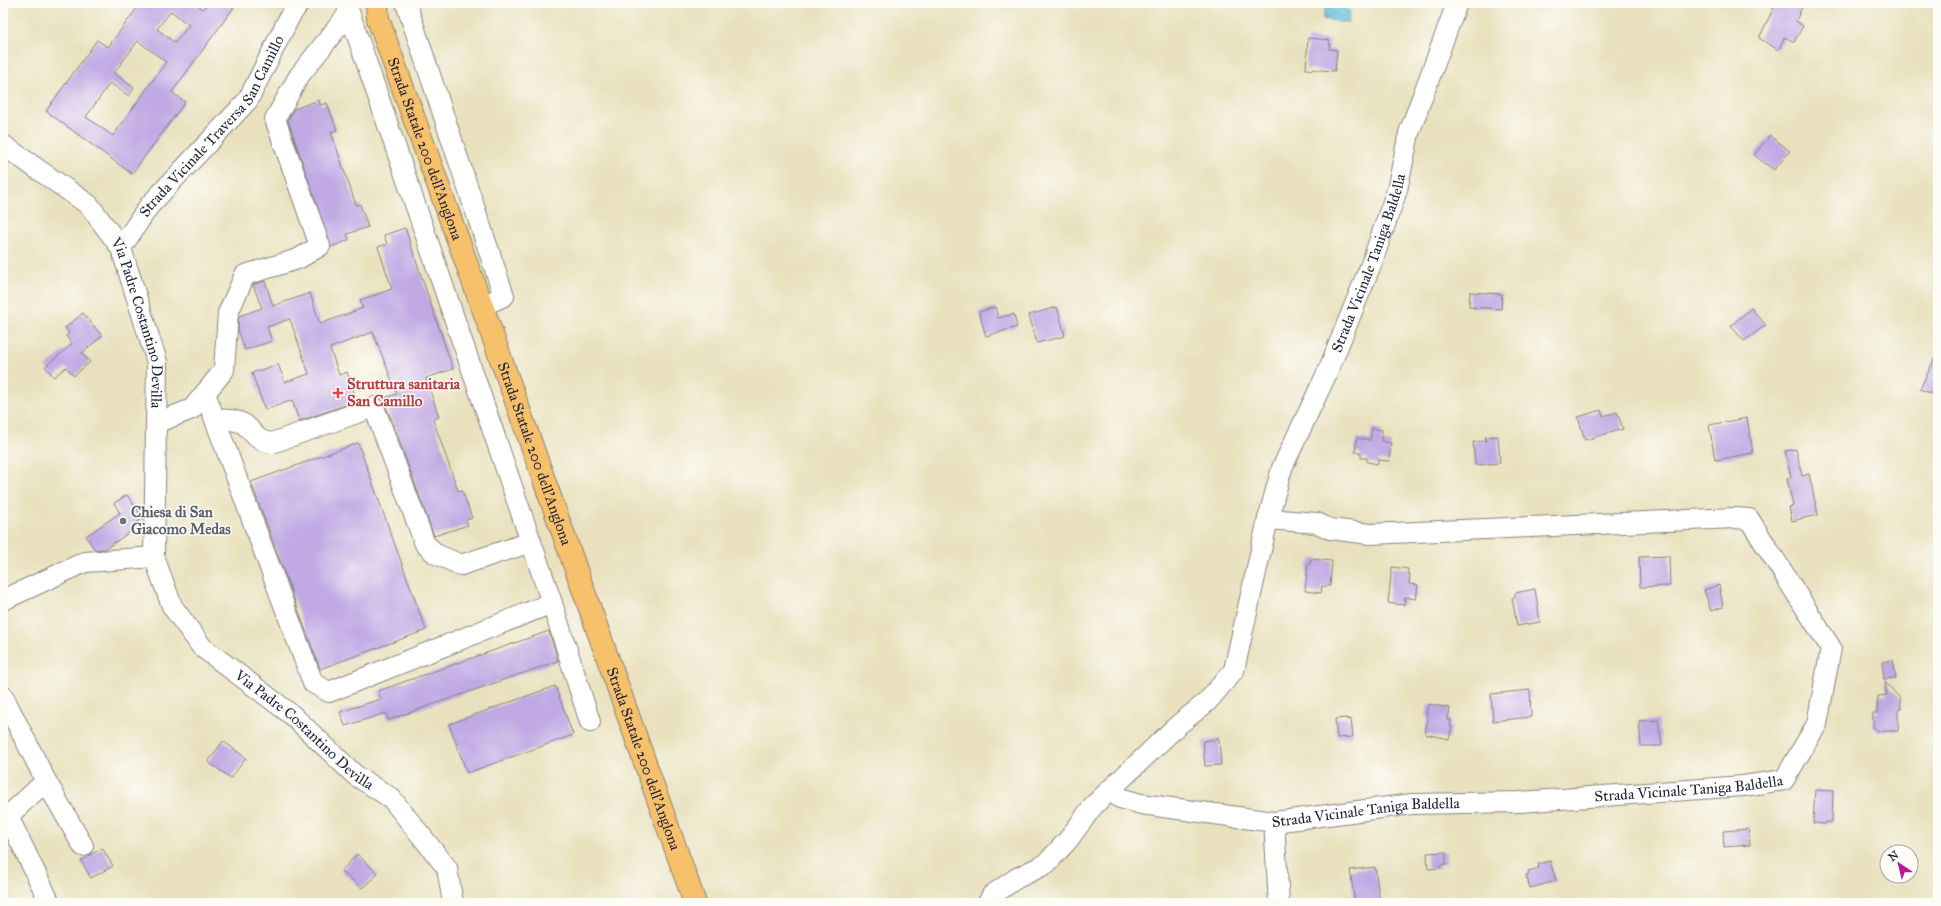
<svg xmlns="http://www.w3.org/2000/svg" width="1941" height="906" font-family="'IM FELL Great Primer',serif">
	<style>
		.water { fill: url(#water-waves); stroke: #40728b }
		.building { fill: #c1a9e4; fill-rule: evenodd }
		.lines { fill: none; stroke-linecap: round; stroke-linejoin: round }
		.minor-casing { stroke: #86827c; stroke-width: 22 }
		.major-casing { stroke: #86827c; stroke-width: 24 }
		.minor { stroke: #fff; stroke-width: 20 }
		.major { stroke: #f7c06b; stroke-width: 22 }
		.health-dot { fill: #e0444e; stroke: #fdfcf7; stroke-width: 1.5 }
		.worship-dot { fill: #6b7280; stroke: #fdfcf7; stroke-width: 1.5 }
		.labels { text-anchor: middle; stroke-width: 3; stroke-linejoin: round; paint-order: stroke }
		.street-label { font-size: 15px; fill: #22223b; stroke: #fdfcf7 }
		.health-label { font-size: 15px; font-weight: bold; fill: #be3a42; stroke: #fdfcf7; text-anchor: start }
		.worship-label { font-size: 15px; font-weight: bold; fill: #5b616d; stroke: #fdfcf7; text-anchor: start }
	</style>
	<defs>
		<pattern id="water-waves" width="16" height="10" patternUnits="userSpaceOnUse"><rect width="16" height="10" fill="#5dc1db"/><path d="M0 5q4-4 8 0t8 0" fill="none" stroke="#4c9cb3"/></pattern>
	</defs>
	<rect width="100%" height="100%" fill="#fdfcf7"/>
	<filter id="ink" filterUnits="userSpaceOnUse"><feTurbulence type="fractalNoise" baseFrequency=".025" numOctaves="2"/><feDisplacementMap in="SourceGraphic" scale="8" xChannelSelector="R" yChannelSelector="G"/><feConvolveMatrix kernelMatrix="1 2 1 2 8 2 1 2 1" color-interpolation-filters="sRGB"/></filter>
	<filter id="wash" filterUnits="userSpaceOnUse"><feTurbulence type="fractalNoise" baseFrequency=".012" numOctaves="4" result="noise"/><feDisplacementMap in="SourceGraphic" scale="16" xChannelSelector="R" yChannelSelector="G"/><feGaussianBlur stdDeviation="0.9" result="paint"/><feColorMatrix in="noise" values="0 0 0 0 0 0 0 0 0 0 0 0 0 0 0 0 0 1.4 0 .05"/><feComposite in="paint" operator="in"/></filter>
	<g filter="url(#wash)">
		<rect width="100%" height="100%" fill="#e9e1be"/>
		<polygon class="water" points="1326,6 1350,10 1348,23 1323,19"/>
		<g id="blocks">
			<g class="building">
				<path d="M 141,3 L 194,3 L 203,9 L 208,3 L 237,3 L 172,92 L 185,102 L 132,174 L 46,111 L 97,40 L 108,47 ZM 171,11 L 189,25 L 175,43 L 157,29 ZM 138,41 L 166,62 L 113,136 L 86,117 L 110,83 L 129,96 L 134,88 L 114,73 Z"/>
				<polygon points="1776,3 1795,3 1802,7 1796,21 1803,26 1794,42 1785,37 1778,50 1759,38"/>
				<polygon points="1308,38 1330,40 1329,49 1337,50 1335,71 1306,69"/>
				<polygon points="319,100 320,105 327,103 337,130 331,132 356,205 360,204 368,227 347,234 349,240 331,247 288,120 294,109"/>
				<polygon points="1770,135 1790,151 1774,170 1754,155"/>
				<polygon points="405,228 453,369 426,378 439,417 433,419 458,491 462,490 472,518 466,520 468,525 434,536 391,418 382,399 397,394 373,332 330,348 339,375 347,372 357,401 299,421 292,400 265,410 252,373 278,364 285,382 309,374 290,319 267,327 272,341 245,350 238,330 239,316 262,308 253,285 265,281 273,306 310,293 320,324 363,308 360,300 392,289 378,247 387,244 384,235"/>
				<polygon points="1470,292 1502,294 1501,309 1469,307"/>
				<polygon points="995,307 998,318 1014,314 1017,327 986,336 979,312"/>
				<polygon points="1057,307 1065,336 1037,343 1029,315"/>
				<polygon points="1751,308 1766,325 1744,341 1731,326"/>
				<polygon points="83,313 102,336 82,353 90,362 74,376 66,367 54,377 45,367 72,344 66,336 69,333 65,328"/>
				<polygon points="1938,352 1938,396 1920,389"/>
				<polygon points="1601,410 1603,416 1617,412 1623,429 1585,440 1578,417"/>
				<polygon points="1747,418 1753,453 1715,460 1709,425"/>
				<polygon points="1372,428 1382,430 1381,441 1391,443 1389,461 1378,460 1378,464 1367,462 1367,458 1361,458 1361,453 1355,452 1357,438 1370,440"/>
				<polygon points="1498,436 1500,463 1475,465 1473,442 1486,441 1485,437"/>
				<polygon points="358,443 426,630 320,669 251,482"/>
				<polygon points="1796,449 1802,476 1809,474 1818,515 1792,521 1789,507 1793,506 1787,478 1791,478 1785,451"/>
				<polygon points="127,495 143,518 134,525 136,528 105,549 95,550 86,536 120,513 114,503"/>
				<polygon points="1669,556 1670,586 1640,587 1639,557"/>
				<polygon points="1311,559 1332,561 1330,586 1322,586 1321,593 1305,591 1308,563 1310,564"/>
				<polygon points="1392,567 1408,569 1408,574 1410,574 1409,584 1418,585 1416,599 1405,597 1404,605 1388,603"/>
				<polygon points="1719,585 1723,607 1711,611 1704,590"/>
				<polygon points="1535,589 1540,622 1517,626 1512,598 1515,597 1515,593"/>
				<polygon points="549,631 558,661 388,720 386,713 345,726 340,712 381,699 378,691"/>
				<polygon points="1893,660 1896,678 1884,679 1882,662"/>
				<polygon points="1885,682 1900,698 1901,709 1898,710 1898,731 1878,731 1873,727 1873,713 1877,713 1878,696 1887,695"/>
				<polygon points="555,686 573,735 467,773 449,724"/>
				<polygon points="1530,690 1531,717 1493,721 1491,694"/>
				<polygon points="1428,704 1450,708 1448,720 1451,720 1450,726 1452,726 1449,739 1425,734 1428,717 1426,716"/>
				<polygon points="1347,718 1347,720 1351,719 1353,737 1337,738 1335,719"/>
				<polygon points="1658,720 1662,746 1641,746 1639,721"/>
				<polygon points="1219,739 1221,765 1205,766 1203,741"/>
				<polygon points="223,741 246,758 231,778 208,762"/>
				<polygon points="1815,790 1833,791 1832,822 1826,822 1826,824 1813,823"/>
				<polygon points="1749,829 1750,845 1724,847 1723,831"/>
				<polygon points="102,848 113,866 91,878 81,861"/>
				<polygon points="1446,852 1446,864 1440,865 1440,868 1428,869 1427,853"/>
				<polygon points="357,854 378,874 362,888 341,871"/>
				<polygon points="1550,861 1556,881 1530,888 1526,875 1529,874 1528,871 1539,868 1538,864"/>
				<polygon points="1375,867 1380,903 1355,903 1350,870"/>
			</g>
		</g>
	</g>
	<g filter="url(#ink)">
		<use href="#blocks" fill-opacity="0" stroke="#86827c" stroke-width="1"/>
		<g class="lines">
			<g class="minor-casing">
				<g id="minor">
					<polyline points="346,3 552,603 590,722"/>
					<polyline points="406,3 504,296 482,306"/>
					<path id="s1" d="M 3,145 L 89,205 L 121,248 L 157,362 L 154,557 L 172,606 L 202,647 L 292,715 L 355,775 L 391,798 L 447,868 L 453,903"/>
					<path id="s2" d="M 121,248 L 149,206 L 248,100 L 290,16 L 299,3"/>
					<polyline points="205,393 313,683 329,692 552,603"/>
					<path d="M 215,419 C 224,420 236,419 244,424 C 256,434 255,441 272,443 L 374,407 L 425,544 L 436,554 L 461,565 L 531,542"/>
					<polyline points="156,423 192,409 224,370 228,313 245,275 298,259 320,246 275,119 299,76 349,13"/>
					<polyline points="3,600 85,562 154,557"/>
					<polyline points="3,696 46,781"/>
					<path id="s3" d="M 1109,790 L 1120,798 L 1141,804 L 1274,822 L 1412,804 L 1519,802 L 1743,786 L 1784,780 L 1817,724 L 1831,648 L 1749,519 L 1735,518 L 1370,534 L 1330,529 L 1317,523 L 1268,519"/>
					<polyline points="1274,822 1279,903"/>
					<polyline points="50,903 8,816 46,781 83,846"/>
					<path id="s4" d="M 988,903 L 992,895 L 1017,878 L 1046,864 L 1068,840 L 1093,806 L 1178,725 L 1207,702 L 1234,670 L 1268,519 L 1282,468 L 1328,371 L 1372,262 L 1397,190 L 1409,133 L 1457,3"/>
				</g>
			</g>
			<g class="major-casing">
				<g id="major">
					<path id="s5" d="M 377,3 L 378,19 L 482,306 L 695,903"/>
				</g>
			</g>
			<use href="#minor" class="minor"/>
			<use href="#major" class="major"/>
		</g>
	</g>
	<path class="health-dot" d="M336 387h4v4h4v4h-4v4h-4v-4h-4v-4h4z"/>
	<circle class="worship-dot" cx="123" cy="521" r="4"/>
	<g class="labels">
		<g class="street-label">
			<text dy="5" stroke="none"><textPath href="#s2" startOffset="153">Strada Vicinale Traversa San Camillo</textPath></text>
			<text dy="5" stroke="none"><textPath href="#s5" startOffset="154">Strada Statale 200 dell'Anglona</textPath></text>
			<text dy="5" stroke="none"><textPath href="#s4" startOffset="773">Strada Vicinale Taniga Baldella</textPath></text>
			<text dy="5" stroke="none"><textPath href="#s1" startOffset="236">Via Padre Costantino Devilla</textPath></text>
			<text dy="5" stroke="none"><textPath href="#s5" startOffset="478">Strada Statale 200 dell'Anglona</textPath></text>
			<text dy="5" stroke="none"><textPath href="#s1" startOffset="708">Via Padre Costantino Devilla</textPath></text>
			<text dy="5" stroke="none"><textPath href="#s5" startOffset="802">Strada Statale 200 dell'Anglona</textPath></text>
			<text dy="5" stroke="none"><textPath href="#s3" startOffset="586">Strada Vicinale Taniga Baldella</textPath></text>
			<text dy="5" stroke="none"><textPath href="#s3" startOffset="262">Strada Vicinale Taniga Baldella</textPath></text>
		</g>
		<g class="health-label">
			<text x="347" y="389">Struttura sanitaria<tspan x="347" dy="17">San Camillo</tspan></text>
		</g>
		<g class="worship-label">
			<text x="131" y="517">Chiesa di San<tspan x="131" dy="17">Giacomo Medas</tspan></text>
		</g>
	</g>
	<rect width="1941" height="906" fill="none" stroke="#fdfcf7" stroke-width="16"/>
	<g transform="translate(1899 864) rotate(325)"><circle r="19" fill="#fdfcf7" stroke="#a5a5ac"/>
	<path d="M0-3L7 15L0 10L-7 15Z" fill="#b5179e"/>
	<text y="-6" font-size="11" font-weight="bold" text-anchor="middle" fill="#22223b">N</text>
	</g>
</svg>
